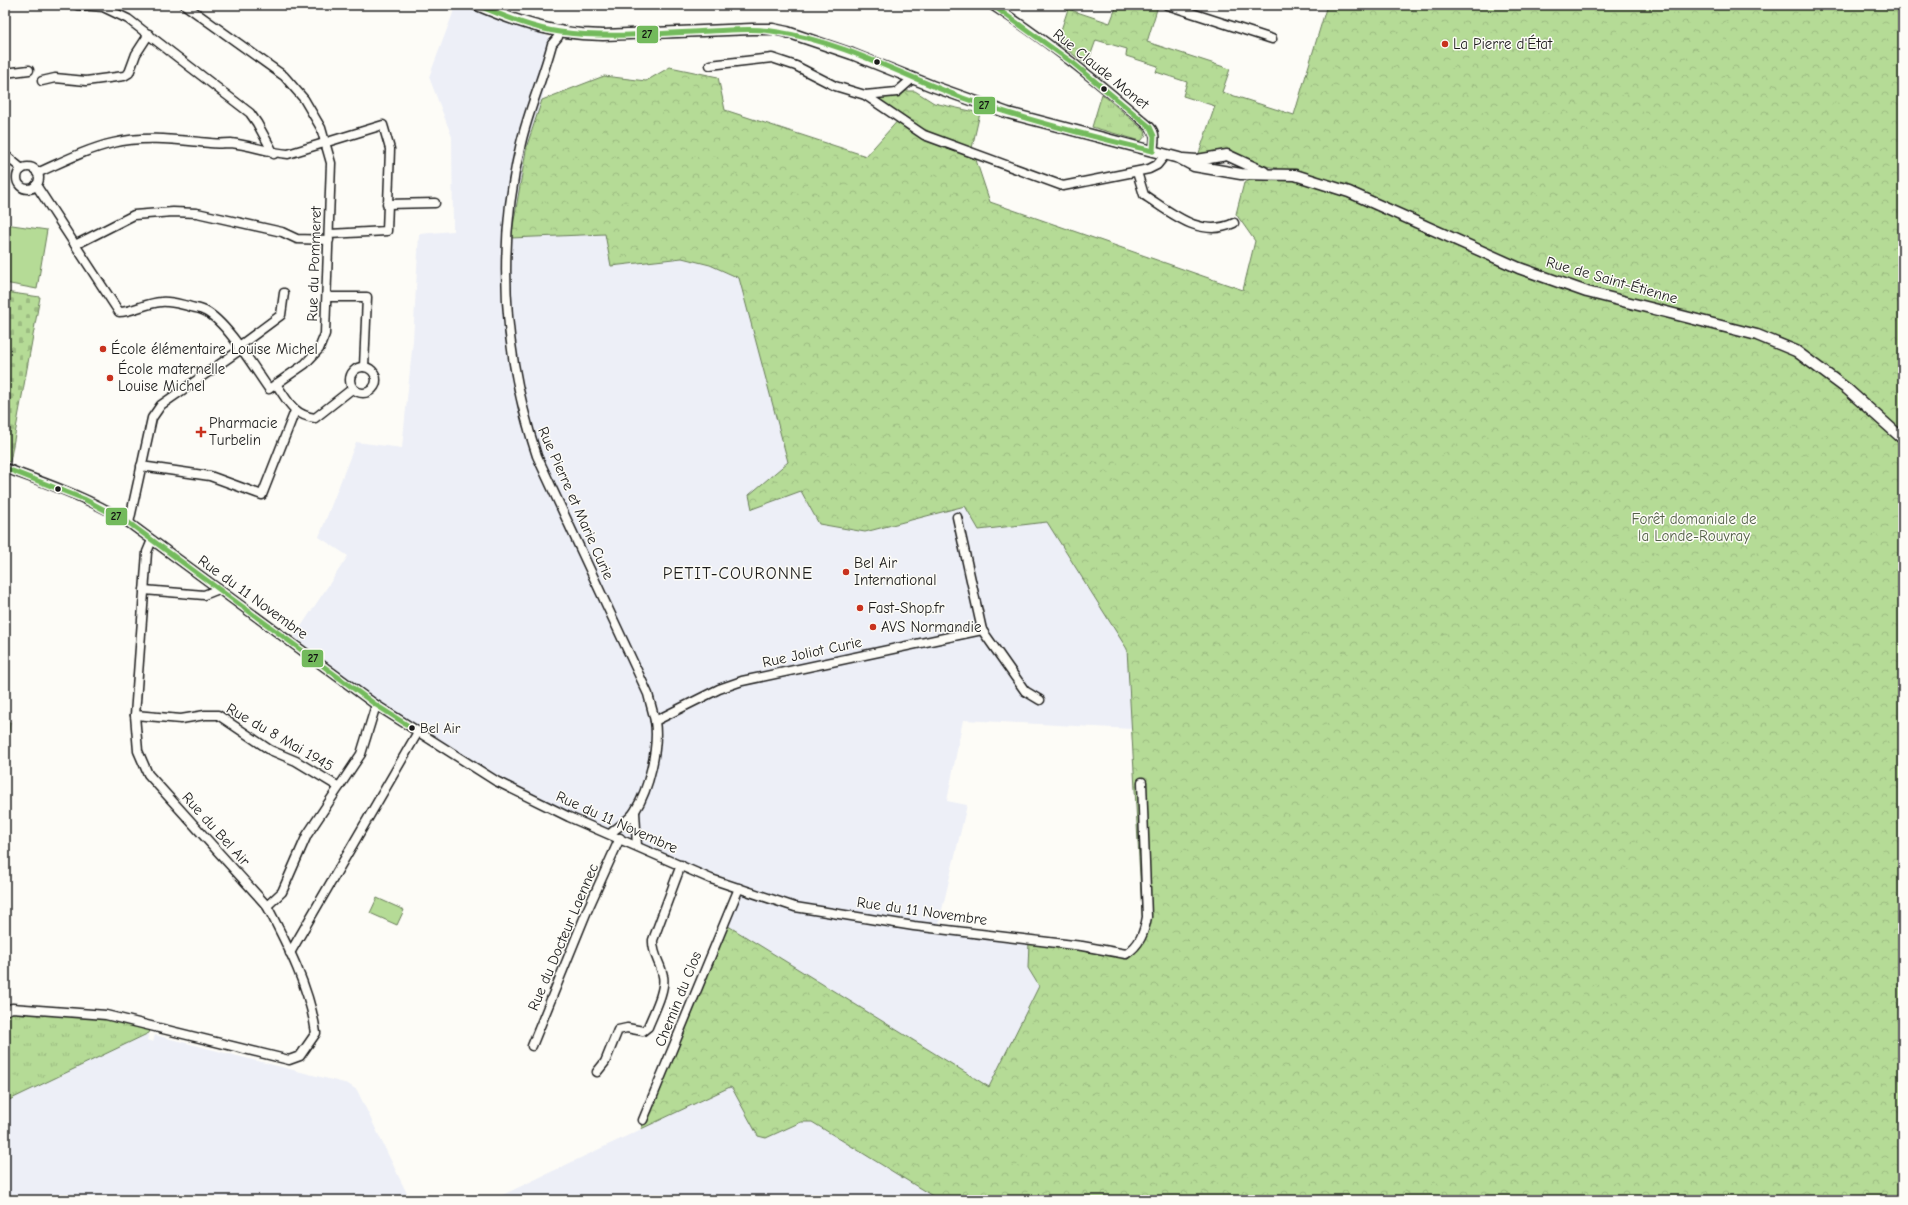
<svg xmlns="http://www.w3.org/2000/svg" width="1908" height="1205" font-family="'Comic Neue',sans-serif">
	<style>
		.built { fill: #edeff7 }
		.grass { fill: url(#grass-tufts); stroke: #687c59 }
		.forest { fill: url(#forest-crowns); stroke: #687c59 }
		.cemetery { fill: url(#cemetery-stones); stroke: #687c59 }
		.green { fill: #b5db96; stroke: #687c59 }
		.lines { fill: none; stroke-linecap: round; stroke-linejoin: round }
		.minor-casing { stroke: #1c1c1c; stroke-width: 11 }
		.tertiary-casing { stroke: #1c1c1c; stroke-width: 13 }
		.minor { stroke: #fdfcf7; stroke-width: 8 }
		.tertiary { stroke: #fdfcf7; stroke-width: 10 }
		.bus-1-casing { stroke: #fdfcf7; stroke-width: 8 }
		.bus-1 { stroke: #73ba5c; stroke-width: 5 }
		.poi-dot { fill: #c8321e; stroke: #fdfcf7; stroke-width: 1.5 }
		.bus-dot { fill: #1c1c1c; stroke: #fdfcf7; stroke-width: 1.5 }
		.labels { text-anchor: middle; stroke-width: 3; stroke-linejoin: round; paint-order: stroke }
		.bus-label { font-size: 14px; fill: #1c1c1c; stroke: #fdfcf7; text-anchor: start }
		.poi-label { font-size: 15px; fill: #1c1c1c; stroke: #fdfcf7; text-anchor: start }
		.street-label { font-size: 15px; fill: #1c1c1c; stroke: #fdfcf7 }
		.park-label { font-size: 15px; fill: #525f47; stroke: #fdfcf7 }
		.quarter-label { font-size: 17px; letter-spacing: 1px; fill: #1c1c1c; stroke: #fdfcf7 }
		.line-badge { stroke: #fdfcf7; stroke-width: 1.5 }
		.pale-badge-label { font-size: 11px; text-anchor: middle; font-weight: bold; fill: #111 }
	</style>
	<defs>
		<pattern id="grass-tufts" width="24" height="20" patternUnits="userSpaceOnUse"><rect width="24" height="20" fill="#b5db96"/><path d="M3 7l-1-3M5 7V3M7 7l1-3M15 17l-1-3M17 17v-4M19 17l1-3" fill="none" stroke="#9bbb81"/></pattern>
		<pattern id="forest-crowns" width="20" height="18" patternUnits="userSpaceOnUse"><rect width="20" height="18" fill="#b5db96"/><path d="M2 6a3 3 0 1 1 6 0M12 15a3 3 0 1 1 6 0" fill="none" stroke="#9bbb81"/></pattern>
		<pattern id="cemetery-stones" width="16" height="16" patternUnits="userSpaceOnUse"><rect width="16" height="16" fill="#b5db96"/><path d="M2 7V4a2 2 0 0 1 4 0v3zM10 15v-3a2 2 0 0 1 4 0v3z" fill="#9bbb81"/></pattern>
	</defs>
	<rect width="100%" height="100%" fill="#fdfcf7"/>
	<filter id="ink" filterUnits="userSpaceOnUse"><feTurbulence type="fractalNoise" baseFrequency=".025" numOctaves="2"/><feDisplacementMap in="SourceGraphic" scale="8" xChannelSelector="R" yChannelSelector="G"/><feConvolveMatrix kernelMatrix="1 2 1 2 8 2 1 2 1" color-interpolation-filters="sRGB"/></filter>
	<g filter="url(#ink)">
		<g class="built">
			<polygon points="456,5 463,5 555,39 542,100 527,145 511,238 606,234 611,266 682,258 710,265 739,278 788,462 750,495 801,491 819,524 865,532 966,506 979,530 1047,522 1127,649 1132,729 963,720 947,801 967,805 937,931 1029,942 1028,968 1039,986 989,1087 725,924 744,884 708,872 572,814 495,778 380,704 294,637 348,556 319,537 356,442 402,448 413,340 419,234 453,231 452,137 429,77"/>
			<polygon points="147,1033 149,1033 147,1040 153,1042 155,1035 348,1084 357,1090 410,1200 5,1200 5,1102"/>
			<polygon points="730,1087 732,1088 766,1138 801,1122 812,1122 939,1200 492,1200"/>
		</g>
		<g class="grass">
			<polygon points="1102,94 1145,131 1146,135 1141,141 1092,127"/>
			<polygon points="15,1012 113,1020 150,1030 149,1033 5,1102 5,1016"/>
		</g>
		<polygon class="forest" points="1117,5 1158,6 1147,42 1230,69 1222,92 1294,115 1327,5 1903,5 1903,1200 939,1200 812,1122 801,1122 766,1138 758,1136 732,1088 730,1087 641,1129 725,924 989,1087 1039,986 1028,968 1029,942 1123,956 1143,929 1127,649 1047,522 979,530 965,506 865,532 819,524 801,491 752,509 749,495 788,462 739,278 710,265 682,258 611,266 605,234 511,238 527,145 542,100 604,76 646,81 670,67 718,77 725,110 866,156 901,117 879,100 886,91 915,91 934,103 980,113 972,148 990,202 1243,290 1255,241 1236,214 1244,183 1277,168 1253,164 1233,152 1220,151 1198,156 1215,106 1183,96 1187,82 1156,72 1158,66 1126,56 1127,49 1096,40 1087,65 1057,42 1068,9 1110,23"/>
		<polygon class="cemetery" points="5,292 40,297 10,462 5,461"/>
		<g class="green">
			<polygon points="5,224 47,230 37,289 5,283"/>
			<polygon points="5,722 10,722 5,774"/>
			<polygon points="377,898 404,910 397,925 370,913"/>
		</g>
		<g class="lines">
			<g class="minor-casing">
				<g id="minor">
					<polyline points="77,5 103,7 128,19 250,113 257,123 274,154"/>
					<path d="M 992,5 C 1048,41 1100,83 1150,127 C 1157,134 1154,143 1153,151"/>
					<polyline points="1167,5 1272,39"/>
					<path d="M 559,32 L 558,37 L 552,44 C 543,78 529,109 521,143 C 496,249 503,353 537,456 L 648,694 C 650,702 653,712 655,721 C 659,747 649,789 635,811 C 630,820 617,827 610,834"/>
					<polyline points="710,65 772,58 796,66 835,86 865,95 897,92 913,78"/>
					<polyline points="5,73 29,70"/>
					<polyline points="42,81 55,78 86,81 124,76 129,73 136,54 149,34"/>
					<polyline points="865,95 924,135 1063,186 1149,169 1157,165 1165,155"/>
					<polyline points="5,155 22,169"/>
					<circle cx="28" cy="178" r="11"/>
					<path d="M 1137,172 L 1144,195 C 1172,213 1200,239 1234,223"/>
					<path d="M 37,173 C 62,162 87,149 113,143 C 145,135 178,140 210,143 C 217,144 224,143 231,143 C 251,145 269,153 288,154 L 383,125 L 390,149 L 387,231 L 329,234"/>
					<path d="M 36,185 L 119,312 C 132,312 146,303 161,302 C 170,301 179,304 188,306 C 193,308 200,308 205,311 C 227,322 254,368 269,389 L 305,364 L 319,349 L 325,334 L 331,163 L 321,128 L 304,99 L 284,76 L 185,5"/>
					<polyline points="387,204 435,203"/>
					<polyline points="75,245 134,215 173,212 197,213 282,232 297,239 329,240"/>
					<polyline points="327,297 367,297 364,367"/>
					<polyline points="238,347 281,315 284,293"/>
					<circle cx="363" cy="380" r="13"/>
					<path d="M 276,384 C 288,401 293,415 315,418 L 352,389"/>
					<polyline points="141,466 210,476 262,495 295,411"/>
					<path d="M 5,468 C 48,484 90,498 129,523 L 376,705 L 496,781 L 569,817 L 711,879 L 795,907 L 914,926 L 1082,946 L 1126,954 C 1140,945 1144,933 1147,917 L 1142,782"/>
					<polyline points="957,517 982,630 1025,691 1040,700"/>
					<polyline points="129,523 152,418 161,405 240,350"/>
					<polyline points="152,540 147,552 135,715 138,751 148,774 267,906 282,892 307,835 361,754 376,705"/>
					<polyline points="144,590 204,595 219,589"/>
					<polyline points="135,715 181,719 205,715 218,715 270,750 296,761 339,787"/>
					<polyline points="655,721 719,689 742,681 982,630"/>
					<polyline points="635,812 637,846"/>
					<polyline points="290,953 418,732"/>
					<path d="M 5,1011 L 12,1008 L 106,1015 L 289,1060 L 300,1056 L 316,1033 C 310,989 288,946 267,906"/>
					<polyline points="532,1046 587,911 620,838"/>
					<path d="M 597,1072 L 605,1062 L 618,1030 L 627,1028 L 643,1031 L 648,1027 C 653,1014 666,990 663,976 C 661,964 652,954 653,940 L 681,865"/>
					<polyline points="643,1120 739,888"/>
				</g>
			</g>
			<g class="tertiary-casing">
				<g id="tertiary">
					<path d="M 477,5 C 512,20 545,31 582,34 L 603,35 L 752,29 L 773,29 L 787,32 L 852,54 L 932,86 L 1008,113 L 1179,158 L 1194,166 L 1241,174 L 1295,175 L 1349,192 L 1519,268 L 1587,292 L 1757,335 L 1796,351 L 1847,389 L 1903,439"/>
					<polyline points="1183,159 1197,160 1227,155 1264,172"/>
				</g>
			</g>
			<use href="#minor" class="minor"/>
			<use href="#tertiary" class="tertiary"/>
			<g class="bus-1-casing">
				<g id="bus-1">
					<path d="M 477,5 C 504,16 531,28 560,32 C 610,39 662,33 711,31 C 734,30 756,28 778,32 C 843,42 902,75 963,98 C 1025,120 1089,136 1153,151"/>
					<polyline points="992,5 1073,63 1150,127 1154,136 1153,151"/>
					<polyline points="5,468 84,499 129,523 376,705 412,728"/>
				</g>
			</g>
			<use href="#bus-1" class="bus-1"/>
		</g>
	</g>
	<g class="poi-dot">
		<circle cx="1445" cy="44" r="4"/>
		<circle cx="103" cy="349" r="4"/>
		<circle cx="110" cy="378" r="4"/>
		<path d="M199 426h4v4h4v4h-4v4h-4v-4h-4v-4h4z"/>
		<circle cx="846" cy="572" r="4"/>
		<circle cx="860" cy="608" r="4"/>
		<circle cx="873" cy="627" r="4"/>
	</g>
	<g class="bus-dot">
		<circle cx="877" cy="62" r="3.5"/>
		<circle cx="1104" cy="89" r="3.5"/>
		<circle cx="58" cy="489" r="3.5"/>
		<circle cx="412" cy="728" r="3.5"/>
	</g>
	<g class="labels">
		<g class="bus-label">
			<text x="420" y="733">Bel Air</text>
		</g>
		<g class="poi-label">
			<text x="1453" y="49">La Pierre d'État</text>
			<text x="111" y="354">École élémentaire Louise Michel</text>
			<text x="118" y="374">École maternelle<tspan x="118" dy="17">Louise Michel</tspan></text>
			<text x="209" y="428">Pharmacie<tspan x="209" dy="17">Turbelin</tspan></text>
			<text x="854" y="568">Bel Air<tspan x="854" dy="17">International</tspan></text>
			<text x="868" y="613">Fast-Shop.fr</text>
			<text x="881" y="632">AVS Normandie</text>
		</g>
		<g class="street-label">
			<text transform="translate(1101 69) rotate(39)" y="5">Rue Claude Monet</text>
			<text transform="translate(314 264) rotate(-88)" y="5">Rue du Pommeret</text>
			<text transform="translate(1612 280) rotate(16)" y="5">Rue de Saint-Étienne</text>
			<text transform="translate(576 503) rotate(66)" y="5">Rue Pierre et Marie Curie</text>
			<text transform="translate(253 597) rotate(36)" y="5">Rue du 11 Novembre</text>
			<text transform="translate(812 652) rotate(-12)" y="5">Rue Joliot Curie</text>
			<text transform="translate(280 737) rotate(30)" y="5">Rue du 8 Mai 1945</text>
			<text transform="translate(617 822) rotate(24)" y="5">Rue du 11 Novembre</text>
			<text transform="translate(216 829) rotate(48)" y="5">Rue du Bel Air</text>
			<text transform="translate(922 911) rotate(8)" y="5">Rue du 11 Novembre</text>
			<text transform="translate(563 937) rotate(-67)" y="5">Rue du Docteur Laennec</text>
			<text transform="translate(678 999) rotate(-68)" y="5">Chemin du Clos</text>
		</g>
		<g class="park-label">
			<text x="1694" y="524">Forêt domaniale de<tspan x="1694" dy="17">la Londe-Rouvray</tspan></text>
		</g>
		<g class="quarter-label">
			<text x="738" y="579">PETIT-COURONNE</text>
		</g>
	</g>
	<g class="line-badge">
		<rect x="636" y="25" width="23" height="19" rx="4" fill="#73ba5c"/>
		<rect x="973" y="96" width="23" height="19" rx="4" fill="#73ba5c"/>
		<rect x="105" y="507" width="23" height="19" rx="4" fill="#73ba5c"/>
		<rect x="301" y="649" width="23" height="19" rx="4" fill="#73ba5c"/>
	</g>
	<g class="pale-badge-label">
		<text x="647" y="38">27</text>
		<text x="984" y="109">27</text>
		<text x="116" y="520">27</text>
		<text x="313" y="662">27</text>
	</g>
	<rect width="1908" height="1205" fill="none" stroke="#fdfcf7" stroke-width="20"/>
	<rect x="10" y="10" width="1888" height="1185" fill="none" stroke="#1c1c1c" stroke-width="1.5" filter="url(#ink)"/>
</svg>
